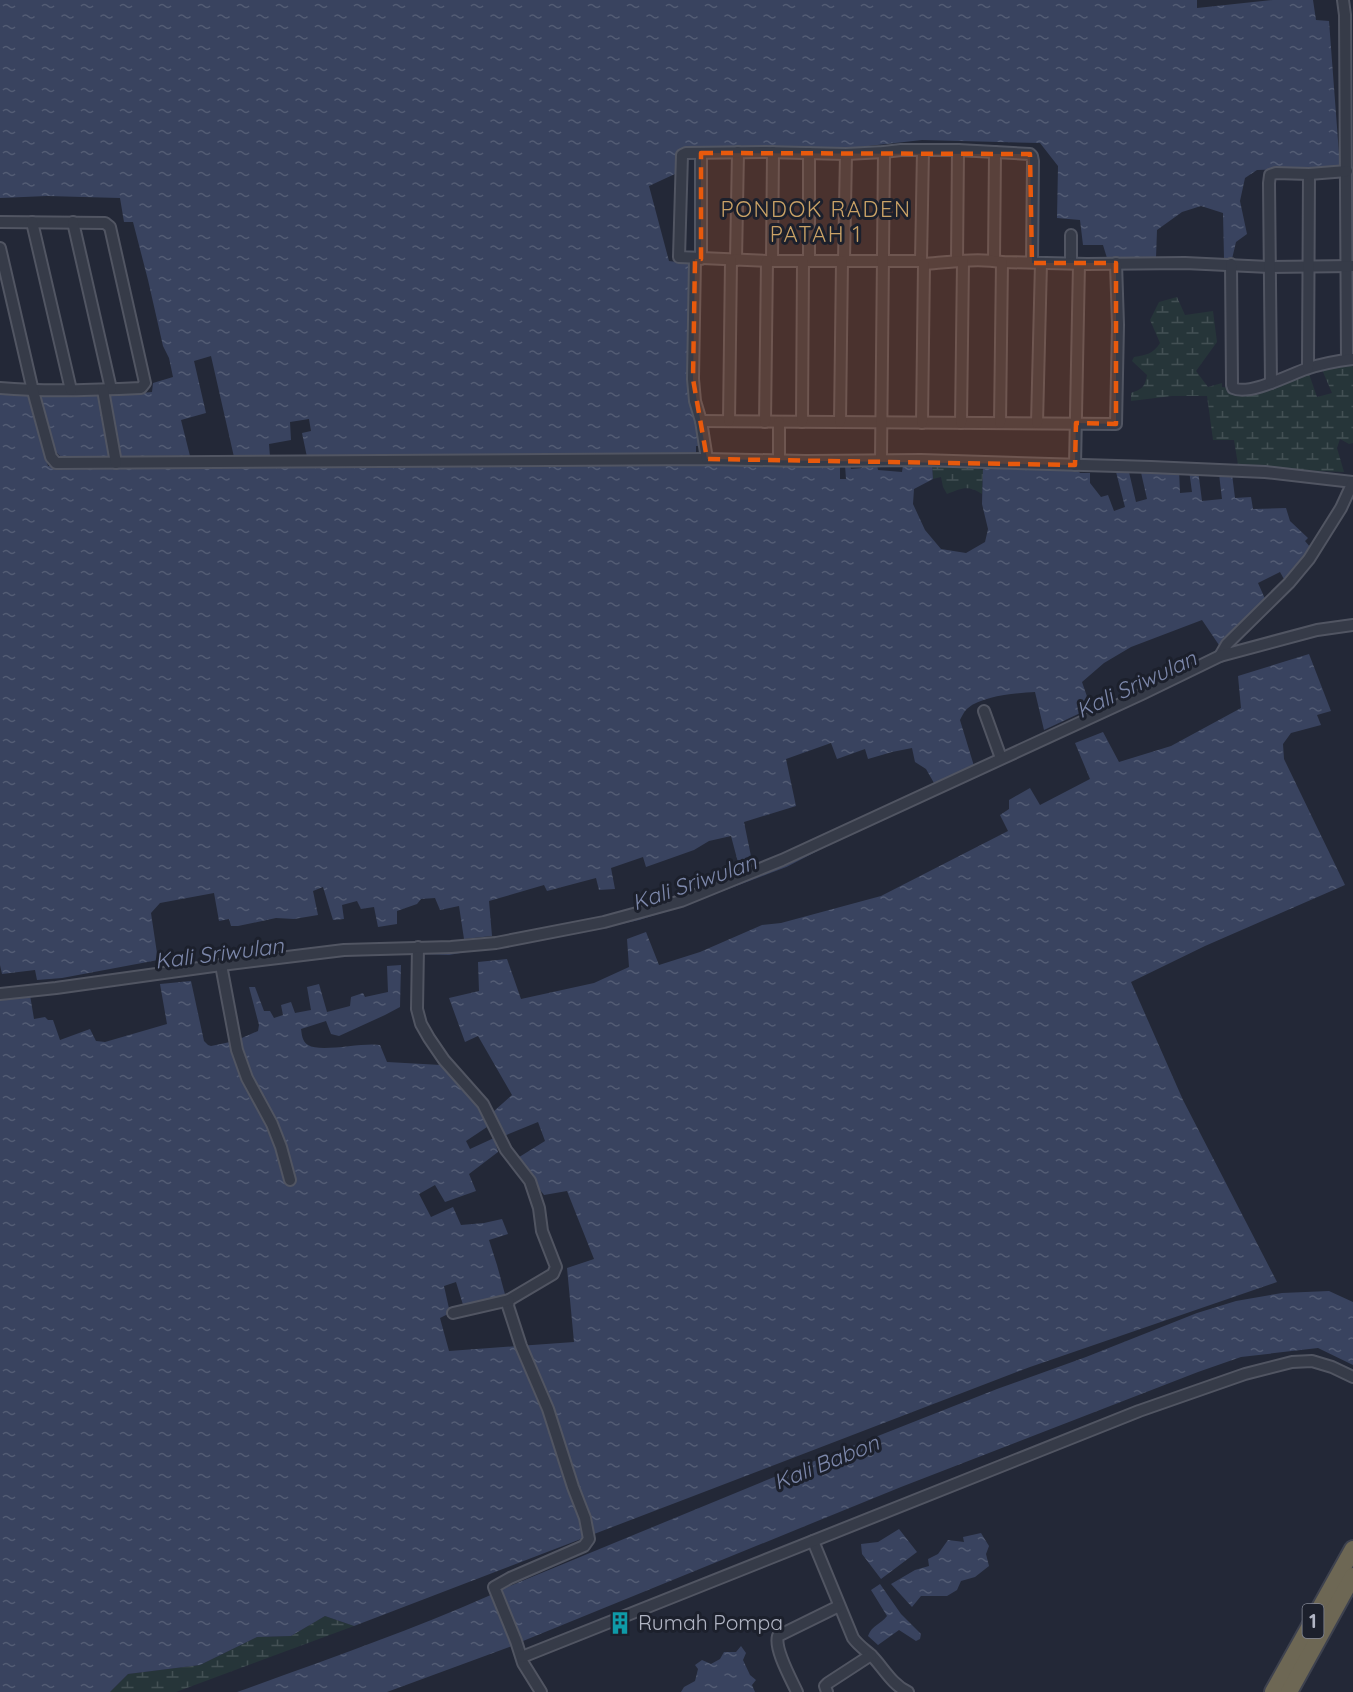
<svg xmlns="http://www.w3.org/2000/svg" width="1353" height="1692" font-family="Quicksand,sans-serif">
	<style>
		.wetland { fill: url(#wetland-marsh) }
		.water { fill: url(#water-ripples) }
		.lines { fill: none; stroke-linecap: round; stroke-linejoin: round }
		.stream { stroke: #39435f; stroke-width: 2 }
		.minor-casing { stroke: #515562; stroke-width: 14 }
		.highway-casing { stroke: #3e424f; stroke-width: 20 }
		.minor { stroke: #363b48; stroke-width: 10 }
		.highway { stroke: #6d6754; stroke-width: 16 }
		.marked { fill: #e8590c; fill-opacity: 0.2; stroke: #e8590c; stroke-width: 4.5; stroke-dasharray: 12 8; stroke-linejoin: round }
		.labels { text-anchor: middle; stroke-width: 6; stroke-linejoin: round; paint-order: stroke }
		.shield { fill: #1c202c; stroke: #848896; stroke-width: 1.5 }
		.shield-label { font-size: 20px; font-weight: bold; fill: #b1b5c4 }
		.poi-label { font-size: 21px; fill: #b1b5c4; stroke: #1c202c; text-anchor: start }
		.neighbourhood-label { font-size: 22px; letter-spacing: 1.5px; fill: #caa266; stroke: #1c202c }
		.water-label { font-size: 22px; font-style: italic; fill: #7c87aa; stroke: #1c202c }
	</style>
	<defs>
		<pattern id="wetland-marsh" width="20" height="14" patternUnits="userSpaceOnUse" patternTransform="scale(1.5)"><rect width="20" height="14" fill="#263539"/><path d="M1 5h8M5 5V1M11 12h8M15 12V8" fill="none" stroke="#435054"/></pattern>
		<pattern id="water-ripples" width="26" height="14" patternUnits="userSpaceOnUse" patternTransform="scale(1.5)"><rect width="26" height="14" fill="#39435f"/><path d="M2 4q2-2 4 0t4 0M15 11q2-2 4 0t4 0" fill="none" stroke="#535c74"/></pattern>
	</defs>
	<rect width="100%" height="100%" fill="#232837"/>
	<g class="wetland">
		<path d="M 1177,297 L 1185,315 L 1213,311 L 1217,342 L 1196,371 L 1208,387 L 1222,383 L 1222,387 L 1230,388 L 1233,394 L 1242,393 L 1308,371 L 1317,397 L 1332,393 L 1323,372 L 1323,364 L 1353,360 L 1353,443 L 1349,444 L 1340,439 L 1337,448 L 1344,472 L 1299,470 L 1238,465 L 1234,440 L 1213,440 L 1207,396 L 1172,396 L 1131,401 L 1131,393 C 1142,389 1145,387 1147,375 L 1132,361 L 1134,357 C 1146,355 1153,354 1160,343 L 1150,320 L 1159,302 Z"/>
		<path d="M 978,464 L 979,469 L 983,470 L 982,494 C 967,485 963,488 947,494 L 943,487 L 941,477 L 933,479 L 932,466 Z"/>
		<polygon points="325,1616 354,1626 176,1692 110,1692 128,1674 200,1665 257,1637 291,1636"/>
	</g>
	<g class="water">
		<polygon points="0,0 1197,0 1197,8 1273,0 1313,0 1316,20 1329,21 1340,167 1257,170 1245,178 1240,201 1247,234 1236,242 1232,259 1224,258 1223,213 1201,206 1182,212 1157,230 1156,258 1107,258 1103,245 1083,245 1080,220 1057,218 1058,166 1040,143 922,140 850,148 681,150 677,173 649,186 669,261 692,264 689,403 698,424 702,446 696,446 696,454 307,457 302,433 311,431 309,419 290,422 291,440 269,444 270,457 234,457 211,356 194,361 206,413 181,420 190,456 123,458 118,452 108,396 152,392 153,383 173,377 169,358 163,346 148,280 133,222 124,222 120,198 47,196 0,198"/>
		<path d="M 0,392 L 28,393 L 48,466 L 840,465 L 840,479 L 846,479 L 845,465 L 850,465 L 851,469 L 862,468 L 861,465 L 877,465 L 878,470 L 902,472 L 903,465 L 932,465 L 933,479 L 914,489 L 913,504 L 925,530 L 941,549 L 966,553 L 985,542 L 988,529 L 982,504 L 983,465 L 1075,467 L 1080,473 L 1090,473 L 1090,483 L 1101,497 L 1108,495 L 1114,511 L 1125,507 L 1115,468 L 1128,468 L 1136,502 L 1147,499 L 1140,468 L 1179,469 L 1180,493 L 1192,492 L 1189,470 L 1198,470 L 1202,501 L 1222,499 L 1219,474 L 1232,474 L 1235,498 L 1251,497 L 1253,509 L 1286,508 L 1290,521 L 1308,538 L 1305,541 L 1311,548 L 1285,581 L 1280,572 L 1258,583 L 1266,601 L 1221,648 L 1202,620 L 1131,647 L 1104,663 L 1082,682 L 1091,708 L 1044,730 L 1035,692 C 1016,693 982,696 968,708 C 965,710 962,716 960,720 L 974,766 L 934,783 L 926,769 L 915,762 L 912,748 L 892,752 L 868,759 L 865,749 L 837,759 L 831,743 L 786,759 L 796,806 L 744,822 L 753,866 L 740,870 L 731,836 L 709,841 L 694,850 L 646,867 L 643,857 L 611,868 L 615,889 L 599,890 L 596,878 L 547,891 L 544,885 L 489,901 L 492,936 L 464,939 L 459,906 L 440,910 L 435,898 L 421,899 L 417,904 L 397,911 L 397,924 L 378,927 L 374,907 L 361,909 L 357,901 L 342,905 L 344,919 L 333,920 L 323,887 L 313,891 L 318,915 L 294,919 L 276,918 L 238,926 L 231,926 L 229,919 L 219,921 L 214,893 L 160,903 L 151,913 L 158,960 L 62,978 L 37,980 L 35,970 L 2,974 L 0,965 Z"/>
		<polygon points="99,393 112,456 60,456 56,452 40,394"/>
		<path d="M 1309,654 L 1331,711 L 1317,715 L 1321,725 L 1291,733 L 1283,744 L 1284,759 L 1345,885 L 1205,946 L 1131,982 L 1183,1100 L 1277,1282 L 1030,1367 L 354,1626 L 325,1616 L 291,1636 L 257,1637 L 200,1665 L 128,1674 L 110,1692 L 0,1692 L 0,998 L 30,995 L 34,1019 L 45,1017 L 48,1020 L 53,1020 L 60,1040 L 90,1029 L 96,1041 L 105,1042 L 167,1024 L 160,984 L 191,981 L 204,1041 L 208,1045 L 211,1046 L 235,1041 L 258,1031 L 259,1025 L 249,987 L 255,987 L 264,1011 L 270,1011 L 274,1018 L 283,1015 L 281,1005 L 291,1002 L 295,1013 L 311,1010 L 307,987 L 319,984 L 327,1012 L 350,1006 L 351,997 L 363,993 L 365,997 L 388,992 L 387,966 L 401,965 L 400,1007 L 385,1015 L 339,1036 L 331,1034 L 326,1021 L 301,1029 C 302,1035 302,1041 308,1045 C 321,1053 362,1042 380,1045 L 387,1062 L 441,1065 L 478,1106 L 487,1127 L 466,1141 L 470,1149 L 494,1138 L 498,1152 L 469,1174 L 476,1191 L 445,1202 L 435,1185 L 419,1194 L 431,1217 L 453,1207 L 461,1225 L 484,1223 L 502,1219 L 508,1234 L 489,1240 L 497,1265 L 506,1298 L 464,1308 L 456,1282 L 444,1286 L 450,1313 L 440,1318 L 449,1351 L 574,1342 L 567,1268 L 594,1259 L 567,1191 L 544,1195 L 516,1159 L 545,1141 L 538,1122 L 504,1136 L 493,1112 L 512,1095 L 478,1036 L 465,1042 L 449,998 L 479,991 L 478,962 L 507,959 L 521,999 L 594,983 L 629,967 L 627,939 L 646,932 L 659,965 L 700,952 L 762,925 L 781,923 L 881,896 L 1008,831 L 1000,815 L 1009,809 L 1009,800 L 1030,788 L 1040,805 L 1090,779 L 1075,743 L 1103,732 L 1119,762 L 1171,746 L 1241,708 L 1238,676 Z"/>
		<polygon points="1329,1291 1353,1302 1353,1365 1318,1348 1241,1357 1198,1372 901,1487 523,1641 500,1590 779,1475 997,1389 1086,1357 1197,1313 1236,1301 1282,1293"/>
		<polygon points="899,1529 917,1552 881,1579 862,1554 861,1544 878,1542"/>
		<polygon points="981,1533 989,1546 986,1554 989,1566 975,1577 961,1581 957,1590 947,1596 921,1596 912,1607 891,1584 915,1570 929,1566 928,1559 938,1554 948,1540 964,1542 963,1537"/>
		<path d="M 880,1584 L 901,1614 L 921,1634 L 920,1639 L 916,1641 L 899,1630 L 878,1645 L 868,1636 C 872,1625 881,1624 887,1616 L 871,1590 Z"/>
		<path d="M 493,1594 L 515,1645 L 387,1692 L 237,1692 C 323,1661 409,1631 493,1594 Z"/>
		<polygon points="741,1646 746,1653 743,1660 750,1675 756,1680 752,1685 755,1692 681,1692 684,1687 695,1681 698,1669 695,1665 702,1660 711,1664 720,1659 724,1652 736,1652"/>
	</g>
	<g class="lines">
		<g class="stream">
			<polyline points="704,897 786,866 817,850"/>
			<polyline points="612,925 639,919 664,911"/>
			<polyline points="422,953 449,954 471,950"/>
			<polyline points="238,968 271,964"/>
		</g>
		<g class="minor-casing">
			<g id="minor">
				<polyline points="1343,0 1345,15 1347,359"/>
				<polyline points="809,153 809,261"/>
				<path d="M 0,222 L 105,223 L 110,227 L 145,383 L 141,388 C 94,390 47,392 0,388"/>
				<polyline points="32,222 71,390"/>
				<polyline points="73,222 111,389"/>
				<polyline points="1071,235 1071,263"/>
				<polyline points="0,248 33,391 51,457 56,463 707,459 806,461 921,460 1151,467 1265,472 1353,482"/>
				<polyline points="695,259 693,379 695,401 701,421 707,459"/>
				<polyline points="701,259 701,153"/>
				<polyline points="736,260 738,152"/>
				<polyline points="772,261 773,152"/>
				<polyline points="844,261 846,154"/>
				<polyline points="921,261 923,150"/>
				<polyline points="957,261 958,150"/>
				<polyline points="994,261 995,152"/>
				<path d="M 1032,263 L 1033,161 L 1032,156 L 1030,154 L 958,150 L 901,150 L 884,152 L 846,154 L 765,152 L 686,153 L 682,155 L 679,257 L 767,261 L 921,261 L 924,264 C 949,262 977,258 1002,262 L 1087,264 L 1185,263 L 1269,267 L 1353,266"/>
				<path d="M 1231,264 L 1232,385 L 1233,388 C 1249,396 1289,375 1306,369 C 1321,364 1337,361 1353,359"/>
				<polyline points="1308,368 1309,174"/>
				<polyline points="1271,383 1269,183 1270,175 1276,173 1309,174 1347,171"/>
				<polyline points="103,390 116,463"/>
				<polyline points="701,421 1116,424 1118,325 1116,263"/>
				<polyline points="729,421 731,260"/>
				<polyline points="765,422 767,261"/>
				<polyline points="802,422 803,261"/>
				<polyline points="840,422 842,261"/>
				<polyline points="922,423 924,264"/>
				<polyline points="961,423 963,261"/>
				<polyline points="1000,423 1002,262"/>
				<polyline points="1037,423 1041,263"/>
				<polyline points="779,460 779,422"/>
				<polyline points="881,460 884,152"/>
				<polyline points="1075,465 1079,264"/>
				<polyline points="1220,656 1227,644 1289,583 1309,559 1341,508 1353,482"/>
				<polyline points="984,711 1001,758"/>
				<polyline points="418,947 417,1009 421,1024 429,1038 444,1060 483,1104 506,1150 530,1181 539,1208 542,1231 556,1267 553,1274 509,1300 508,1306 521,1346 548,1409 573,1487 585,1518 589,1539 584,1546 510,1578 494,1587 516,1641 523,1663 541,1692"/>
				<polyline points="221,965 237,1050 247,1078 272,1124 281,1147 290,1180"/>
				<polyline points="0,994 56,988 221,965 344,950 451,947 496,943 604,922 681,901 782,860 1142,694 1220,656 1317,630 1353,625"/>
				<polyline points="453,1313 509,1300"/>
				<path d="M 813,1541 L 853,1638 C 858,1645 864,1649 871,1655 C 883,1667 892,1685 908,1692"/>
				<polyline points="522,1657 1139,1411 1245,1374 1292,1362 1312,1361 1332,1367 1353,1377"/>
				<path d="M 797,1692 C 791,1679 774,1649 778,1636 L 839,1606"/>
				<polyline points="827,1692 825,1686 828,1683 871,1655"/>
			</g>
		</g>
		<g class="highway-casing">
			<g id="highway">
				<polyline points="1273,1692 1353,1549"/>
				<polyline points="1289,1692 1353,1576"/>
			</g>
		</g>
		<use href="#minor" class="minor"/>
		<use href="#highway" class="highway"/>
	</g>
	<path class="marked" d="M 701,153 L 1030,154 L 1032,263 L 1116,263 L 1116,424 L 1076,423 L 1075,465 L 707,459 L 693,379 L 695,259 L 701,259 Z"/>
	<defs>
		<g id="building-bare" transform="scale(1.8)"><path d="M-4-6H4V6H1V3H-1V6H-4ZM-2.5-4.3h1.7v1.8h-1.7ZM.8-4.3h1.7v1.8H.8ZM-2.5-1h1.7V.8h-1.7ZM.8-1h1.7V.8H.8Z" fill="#0f9aa8" stroke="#1c202c" stroke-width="2.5" paint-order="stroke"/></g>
	</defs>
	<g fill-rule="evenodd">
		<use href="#building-bare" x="620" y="1623"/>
	</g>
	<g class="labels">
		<rect class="shield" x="1302.5" y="1604" width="21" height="34" rx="4.5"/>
		<g class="shield-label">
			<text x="1313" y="1628">1</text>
		</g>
		<g class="poi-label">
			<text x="638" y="1630">Rumah Pompa</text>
		</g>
		<g class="neighbourhood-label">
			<text x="816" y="217">PONDOK RADEN<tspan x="816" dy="25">PATAH 1</tspan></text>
		</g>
		<g class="water-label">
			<text transform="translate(1136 684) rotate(-25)" y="8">Kali Sriwulan</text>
			<text transform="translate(694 882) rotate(-19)" y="8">Kali Sriwulan</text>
			<text transform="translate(219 953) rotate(-7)" y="8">Kali Sriwulan</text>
			<text transform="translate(826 1462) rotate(-22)" y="8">Kali Babon</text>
		</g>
	</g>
</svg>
